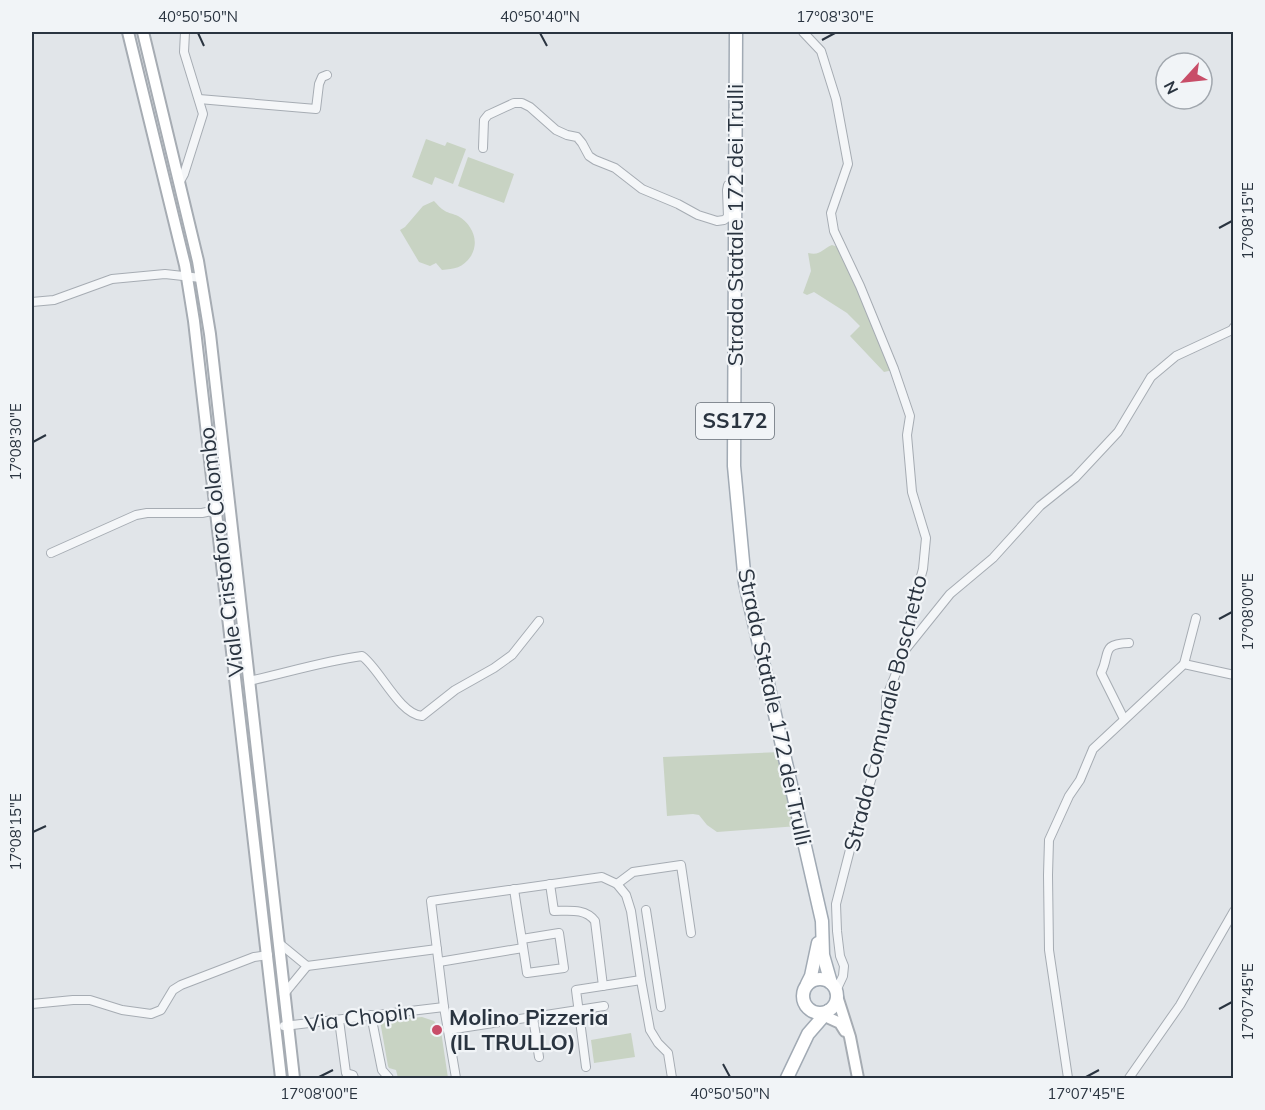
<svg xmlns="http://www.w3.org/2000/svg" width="1265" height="1110" font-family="Mulish,sans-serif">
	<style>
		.green { fill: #c8d3c3 }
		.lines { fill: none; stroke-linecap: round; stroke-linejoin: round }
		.street-casing { stroke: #a6acb3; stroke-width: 10 }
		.secondary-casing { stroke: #a6acb3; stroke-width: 14 }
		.primary-casing { stroke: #a1aab4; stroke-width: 15 }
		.street { stroke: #f4f6f8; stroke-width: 8 }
		.secondary { stroke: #fff; stroke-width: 10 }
		.primary { stroke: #fff; stroke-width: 12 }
		.ticks { fill: none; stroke: #2a3440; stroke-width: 2 }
		.poi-dot { fill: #c84d68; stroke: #f1f4f7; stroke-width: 2 }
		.labels { text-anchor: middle; stroke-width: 4.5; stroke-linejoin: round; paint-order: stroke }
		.shield { fill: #f1f4f7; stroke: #666e77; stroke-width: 1.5 }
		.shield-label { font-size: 21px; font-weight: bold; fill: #2a3440 }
		.street-label { font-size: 22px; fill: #2a3440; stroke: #f1f4f7 }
		.poi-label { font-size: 22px; font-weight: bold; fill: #2a3440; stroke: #f1f4f7; text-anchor: start }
		.neatline { fill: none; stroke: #2a3440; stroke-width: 2 }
		.ticks-label { font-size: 15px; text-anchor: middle; fill: #2a3440 }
	</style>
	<rect width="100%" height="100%" fill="#e1e5e9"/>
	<g class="green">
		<polygon points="426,139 445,146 447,142 466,149 453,184 435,177 432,185 412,177"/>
		<polygon points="468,157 514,174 504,203 458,186"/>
		<path d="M 434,201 C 437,204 441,209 445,211 C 448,213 454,214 458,216 C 472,224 480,241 471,256 C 463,268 454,269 442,270 L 436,263 L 430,266 L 419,262 L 400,230 L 405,227 L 423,206 Z"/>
		<path d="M 832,245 L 838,247 L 881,342 L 893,370 L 884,372 L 850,336 L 860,326 L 847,313 L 814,292 L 807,295 L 803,293 L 811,271 L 808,253 C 821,256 822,249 832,245 Z"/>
		<polygon points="782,752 798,826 717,832 707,825 699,815 693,814 667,816 663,757"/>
		<polygon points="422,1017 434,1021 441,1031 448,1078 398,1078 396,1070 389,1068 388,1066 380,1021"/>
		<polygon points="631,1033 635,1057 594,1063 591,1040"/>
	</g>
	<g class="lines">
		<g class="street-casing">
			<g id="street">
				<polyline points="803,32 821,51 836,99 848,164 831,213 834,231 860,286 894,369 910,416 907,435 912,492 926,538 923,569 911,612 905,651 886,698 886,720 878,757 852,842 836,904 837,931 840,956 844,966 843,976 836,991"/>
				<polyline points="199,99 316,109 319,84 322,77 327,75"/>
				<polyline points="483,148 484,120 488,115 514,103 522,103 530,107 556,130 567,135 577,137 582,143 589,156 595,160 615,168 642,189 678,204 698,215 717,221 724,220 728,217 727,190 728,185 736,183"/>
				<polyline points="179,183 184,174 203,114 184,52 185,32"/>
				<polyline points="32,302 54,300 112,279 165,274 201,278"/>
				<polyline points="51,553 136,515 147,513 202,513 216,510"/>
				<polyline points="905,650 950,594 993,558 1040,506 1075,478 1118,432 1151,377 1176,356 1232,330 1234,327"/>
				<polyline points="1184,664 1196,618"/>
				<path d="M 249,681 C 286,673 324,661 362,656 C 380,669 399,714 422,716 L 455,690 L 494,668 L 512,655 L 539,621"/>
				<path d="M 1124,719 L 1101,673 C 1111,653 1100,644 1129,643"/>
				<path d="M 550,884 L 554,911 C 569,911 585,908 595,921 L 603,986"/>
				<polyline points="617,884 633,872 681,865 691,933"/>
				<path d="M 514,889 C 518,917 523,945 527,973 L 564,968 L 559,933 L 522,939"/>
				<polyline points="646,910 661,1007"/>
				<polyline points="279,943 307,966 284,994"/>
				<polyline points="439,962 523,948"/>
				<polyline points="307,966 437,949"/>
				<polyline points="32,1004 73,1000 90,1000 122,1010 151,1014 161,1010 173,990 181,985 254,957 268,955"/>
				<polyline points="371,1015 382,1070 389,1078"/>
				<polyline points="533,1017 539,1057"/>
				<polyline points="339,1020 346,1073 353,1075 354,1078"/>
				<polyline points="284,1026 444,1007"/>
				<polyline points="448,1030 604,1006"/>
				<polyline points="586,1067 576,990 641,980"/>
				<polyline points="456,1078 444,1007 431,901 602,877 617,884 626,895 631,911 641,980 650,1030 658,1043 668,1053 672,1078"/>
				<polyline points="1068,1078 1049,950 1048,875 1049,840 1069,796 1080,780 1093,749 1184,664 1234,675"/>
				<polyline points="1129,1078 1180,1005 1234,911"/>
			</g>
		</g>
		<g class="secondary-casing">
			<g id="secondary">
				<polyline points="128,32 185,265 194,321 281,1078"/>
				<polyline points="143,32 198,261 210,334 294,1078"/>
				<polyline points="837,996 850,1037 858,1078"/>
				<polyline points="829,1018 840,1023 845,1031"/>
			</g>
		</g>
		<g class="primary-casing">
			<g id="primary">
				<polyline points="736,32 734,466 745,583 822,921 823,955 831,983"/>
				<circle cx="820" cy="996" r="17"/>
				<polyline points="807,984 811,976 818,943"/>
				<polyline points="787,1078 808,1034 828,1011"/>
			</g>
		</g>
		<use href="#street" class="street"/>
		<use href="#secondary" class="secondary"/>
		<use href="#primary" class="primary"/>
	</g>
	<path class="ticks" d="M 198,33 L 204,46M 540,33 L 547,46M 822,40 L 835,33M 1219,228 L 1232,221M 33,442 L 46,435M 1219,619 L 1232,612M 33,832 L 46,826M 1219,1009 L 1232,1002M 723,1064 L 730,1077M 319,1077 L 333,1070M 1086,1077 L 1099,1070"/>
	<circle class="poi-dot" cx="437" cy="1030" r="6"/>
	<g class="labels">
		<rect class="shield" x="696" y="403" width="78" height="36" rx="4.5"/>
		<g class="shield-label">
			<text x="735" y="428">SS172</text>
		</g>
		<g class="street-label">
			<text transform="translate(735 225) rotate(-90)" y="8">Strada Statale 172 dei Trulli</text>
			<text transform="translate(221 552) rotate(-97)" y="8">Viale Cristoforo Colombo</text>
			<text transform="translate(775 707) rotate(78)" y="8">Strada Statale 172 dei Trulli</text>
			<text transform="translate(885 713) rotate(-76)" y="8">Strada Comunale Boschetto</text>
			<text transform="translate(360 1017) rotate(-7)" y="8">Via Chopin</text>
		</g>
		<g class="poi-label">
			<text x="449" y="1025">Molino Pizzeria<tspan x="449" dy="25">(IL TRULLO)</tspan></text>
		</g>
	</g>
	<rect width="1265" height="1110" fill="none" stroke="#f1f4f7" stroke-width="66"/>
	<g transform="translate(1184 81) rotate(243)"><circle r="28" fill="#f1f4f7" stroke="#a1a7ae" stroke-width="1.5"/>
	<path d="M0-4.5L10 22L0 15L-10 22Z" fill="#c84d68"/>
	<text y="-9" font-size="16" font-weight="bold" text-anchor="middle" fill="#2a3440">N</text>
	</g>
	<rect x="33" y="33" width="1199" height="1044" class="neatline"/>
	<g class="ticks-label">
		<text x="198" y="22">40°50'50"N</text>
		<text x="540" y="22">40°50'40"N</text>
		<text x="835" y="22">17°08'30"E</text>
		<text transform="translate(1248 221) rotate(-90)" y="5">17°08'15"E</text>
		<text transform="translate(16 442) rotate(-90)" y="5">17°08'30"E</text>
		<text transform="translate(1248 612) rotate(-90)" y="5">17°08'00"E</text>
		<text transform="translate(16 832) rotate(-90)" y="5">17°08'15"E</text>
		<text transform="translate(1248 1002) rotate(-90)" y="5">17°07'45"E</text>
		<text x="319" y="1099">17°08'00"E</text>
		<text x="730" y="1099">40°50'50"N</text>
		<text x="1086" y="1099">17°07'45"E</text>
	</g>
</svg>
